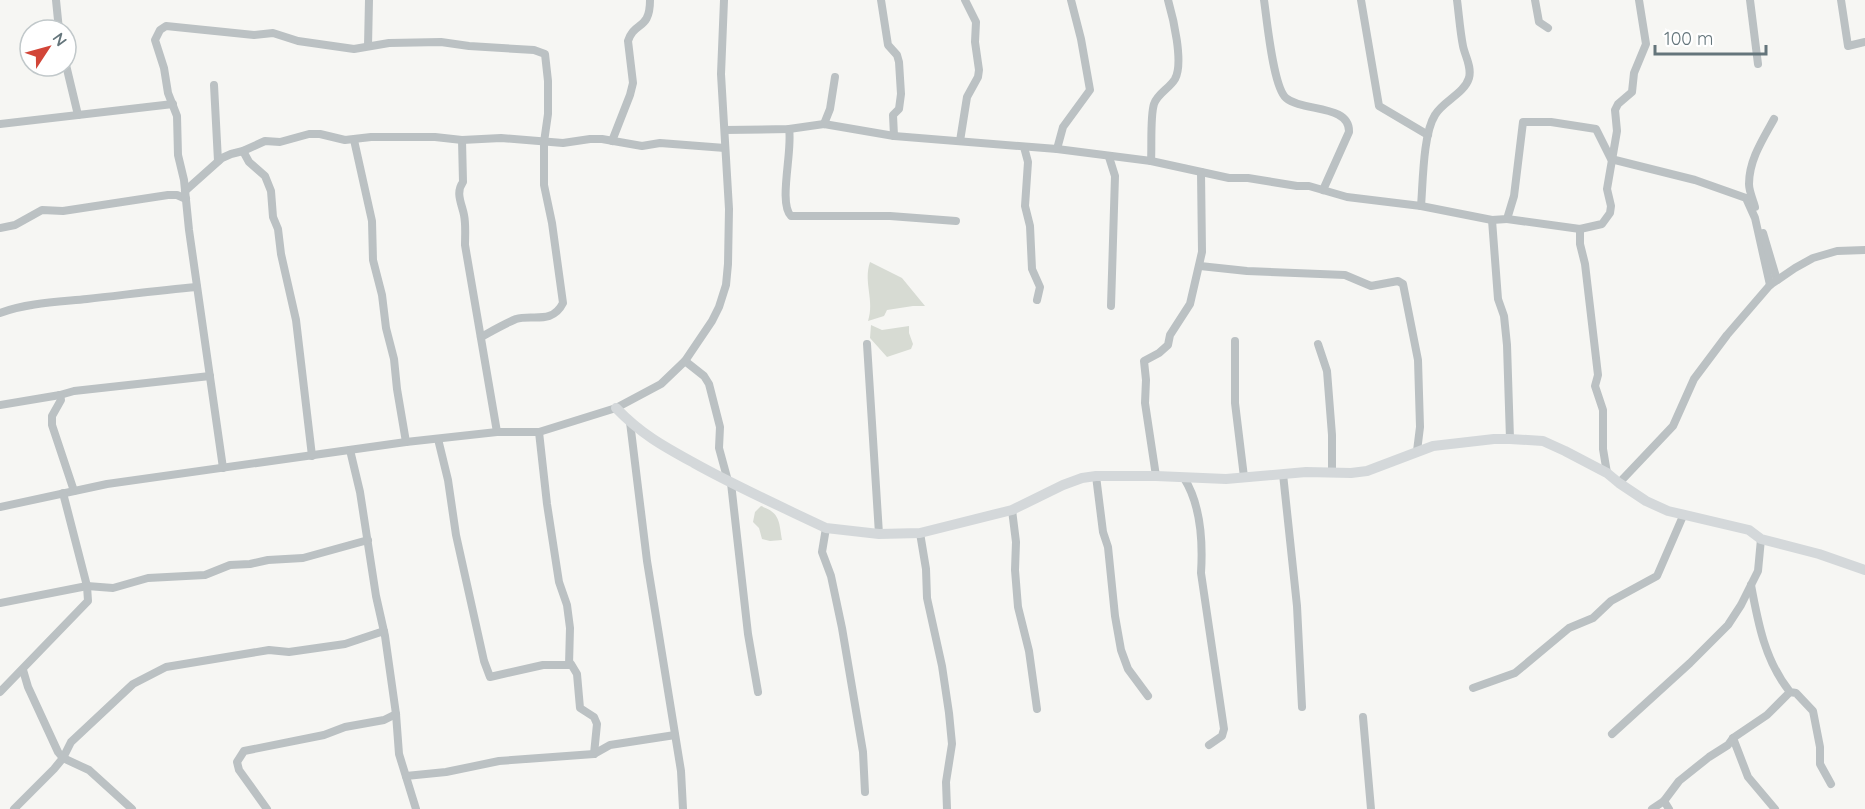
<svg xmlns="http://www.w3.org/2000/svg" width="1865" height="809" font-family="Quicksand,sans-serif">
	<style>
		.green { fill: #d7dbd3 }
		.lines { fill: none; stroke-linecap: round; stroke-linejoin: round }
		.street { stroke: #bbc1c3; stroke-width: 8 }
		.secondary { stroke: #d4d8da; stroke-width: 10 }
	</style>
	<rect width="100%" height="100%" fill="#f6f6f3"/>
	<g class="green">
		<path d="M 870,262 L 902,278 L 925,306 L 913,306 L 887,310 L 884,316 L 868,321 C 875,301 863,282 870,262 Z"/>
		<polygon points="871,325 882,330 909,326 909,333 913,344 911,349 887,357 870,338"/>
		<path d="M 761,506 C 780,513 779,521 782,540 L 770,541 L 762,539 L 759,528 L 753,522 L 755,512 Z"/>
	</g>
	<g class="lines">
		<g class="street">
			<polyline points="56,0 59,30"/>
			<polyline points="881,0 888,45 897,55 899,62 901,94 899,109 893,115 894,136"/>
			<path d="M 1264,0 C 1267,20 1273,87 1286,98 C 1302,112 1350,104 1349,132 L 1323,190"/>
			<polyline points="1361,0 1379,106 1428,135"/>
			<polyline points="1535,0 1539,22 1548,28"/>
			<polyline points="1750,0 1758,64"/>
			<polyline points="1841,0 1848,46 1865,42"/>
			<polyline points="368,46 369,0"/>
			<polyline points="66,65 78,115"/>
			<polyline points="214,85 218,161"/>
			<polyline points="0,124 173,104"/>
			<polyline points="824,124 830,109 835,77"/>
			<path d="M 789,129 C 793,150 778,203 791,216 L 890,216 L 956,221"/>
			<polyline points="725,130 789,129 824,124 894,136 1057,149 1151,161 1229,178 1248,178 1297,186 1309,186 1347,197 1421,206 1492,220 1507,219 1514,196 1523,122 1551,122 1596,129 1611,159 1695,180 1746,198 1755,218 1770,285"/>
			<polyline points="354,140 372,221 373,260 382,295 386,328 394,359 397,389 406,442"/>
			<path d="M 462,140 L 463,182 C 455,193 462,204 464,215 C 466,225 465,235 465,245 L 497,432"/>
			<path d="M 612,141 L 630,95 L 633,83 L 628,41 C 634,21 650,31 650,0"/>
			<polyline points="960,141 967,97 978,77 979,70 975,42 976,22 965,0"/>
			<polyline points="1024,147 1028,162 1025,206 1030,226 1032,269 1040,287 1037,300"/>
			<polyline points="1057,149 1063,127 1090,90 1081,39 1071,0"/>
			<polyline points="243,151 249,162 265,176 271,191 273,217 278,229 281,254 296,320 312,456"/>
			<polyline points="1109,157 1115,176 1111,306"/>
			<path d="M 1151,161 C 1152,146 1150,116 1154,104 C 1158,93 1169,89 1175,79 C 1184,63 1173,17 1168,0"/>
			<polyline points="185,191 222,158 231,154 243,151 265,141 280,142 309,134 320,134 345,140 371,137 435,137 462,140 501,138 563,143 590,139 602,139 642,146 660,143 725,148"/>
			<path d="M 1421,206 C 1423,182 1423,134 1435,115 C 1443,101 1464,94 1469,78 C 1472,67 1465,56 1463,46 C 1460,31 1459,15 1457,0"/>
			<path d="M 1755,207 C 1753,200 1749,191 1749,184 C 1749,160 1763,139 1774,119"/>
			<polyline points="1507,219 1580,229 1602,224 1610,213 1611,206 1607,189 1617,131 1615,110 1618,104 1632,92 1634,73 1646,44 1639,0"/>
			<polyline points="1492,220 1498,299 1504,316 1507,345 1510,439"/>
			<polyline points="0,228 15,225 42,210 63,211 168,195 177,195 186,199"/>
			<polyline points="1580,229 1580,244 1585,264 1598,375 1595,386 1603,410 1603,449 1607,473"/>
			<polyline points="1763,233 1777,280"/>
			<polyline points="1200,266 1247,271 1345,275 1371,286 1398,281 1403,284 1418,360 1420,427 1417,451"/>
			<path d="M 0,313 C 27,303 58,302 87,299 C 124,295 160,290 197,287"/>
			<polyline points="1235,341 1235,403 1244,477"/>
			<polyline points="867,344 879,534"/>
			<polyline points="1318,344 1327,371 1332,435 1332,473"/>
			<polyline points="685,361 704,376 709,384 720,427 719,448 728,481"/>
			<polyline points="60,395 61,400 52,416 52,425 74,491"/>
			<polyline points="0,405 60,395 74,391 210,376"/>
			<polyline points="630,422 647,561 681,771 683,809"/>
			<polyline points="539,432 547,504 559,582 567,605 570,628 569,665 571,664 577,674 580,708 594,717 597,724 594,754"/>
			<polyline points="438,439 448,480 456,535 484,661 490,677 543,665 569,665"/>
			<polyline points="350,450 360,492 376,596 385,636 396,714 399,754 416,809"/>
			<path d="M 223,468 L 189,230 L 184,180 L 178,155 L 177,116 L 168,93 L 164,68 L 155,40 L 160,30 L 166,26 L 254,35 L 273,33 L 298,41 L 354,49 L 389,43 L 441,42 L 469,46 L 534,50 L 545,54 L 548,81 L 548,114 L 544,142 L 544,185 L 552,223 L 563,303 C 552,325 532,314 516,319 C 504,324 492,331 481,337"/>
			<polyline points="1283,474 1297,606 1302,707"/>
			<polyline points="1096,476 1103,532 1108,547 1115,616 1121,650 1128,669 1148,696"/>
			<polyline points="1156,476 1145,403 1146,380 1144,361 1159,353 1168,345 1170,335 1190,304 1202,252 1201,172"/>
			<path d="M 1184,478 C 1201,505 1203,541 1201,573 L 1224,729 L 1222,736 L 1209,745"/>
			<polyline points="731,483 748,634 758,692"/>
			<polyline points="1619,483 1673,426 1694,379 1727,335 1770,285 1795,268 1813,258 1837,251 1865,250"/>
			<polyline points="0,507 107,484 406,442 497,432 539,432 616,408 661,384 685,361 712,321 719,307 726,285 728,264 729,209 721,74 724,0"/>
			<polyline points="1012,510 1016,542 1015,570 1018,607 1029,651 1037,709"/>
			<polyline points="826,528 822,552 831,576 842,628 863,752 865,792"/>
			<polyline points="920,533 926,569 927,598 942,666 949,713 952,744 946,782 947,809"/>
			<path d="M 1751,585 C 1758,623 1765,661 1790,692 L 1796,693 L 1813,711 L 1820,747 L 1820,764 L 1831,784"/>
			<polyline points="0,603 87,586 113,588 148,578 205,575 230,565 250,564 268,560 303,558 368,540"/>
			<polyline points="23,670 28,687 58,752 63,758 89,770 132,809"/>
			<polyline points="1473,688 1515,673 1569,628 1593,618 1611,601 1657,576 1683,516"/>
			<polyline points="0,692 88,601 87,586 63,493"/>
			<polyline points="1363,717 1371,809"/>
			<polyline points="1612,734 1690,663 1728,625 1741,605 1758,571 1761,539"/>
			<polyline points="1733,738 1748,777 1775,809"/>
			<polyline points="406,776 446,772 499,761 594,754 610,745 675,735"/>
			<polyline points="1664,801 1669,809"/>
			<polyline points="14,809 54,769 63,758 71,742 133,684 166,667 269,650 289,652 345,644 384,631"/>
			<polyline points="267,809 239,770 237,762 244,751 324,735 345,727 384,720 396,714"/>
			<polyline points="1652,809 1664,801 1679,781 1709,757 1728,745 1733,738 1767,715 1790,692"/>
		</g>
		<path class="secondary" d="M 616,408 C 641,434 663,446 694,463 C 737,487 782,507 826,528 L 879,534 L 920,533 L 1012,510 L 1063,485 L 1082,478 L 1096,476 L 1156,476 L 1226,479 L 1306,472 L 1351,473 L 1367,471 L 1433,446 L 1494,439 L 1510,439 L 1543,441 L 1565,451 L 1607,473 L 1619,483 L 1646,501 L 1668,511 L 1749,530 L 1761,539 L 1819,554 L 1865,570"/>
	</g>
	<g transform="translate(48 48) rotate(54)"><circle r="28" fill="#ffffff" stroke="#c1c8ca" stroke-width="1.5"/>
	<path d="M0-4.5L10 22L0 15L-10 22Z" fill="#d24538"/>
	<text y="-9" font-size="16" font-weight="bold" text-anchor="middle" fill="#64757b">N</text>
	</g>
	<path d="M1655 45v9h111v-9" fill="none" stroke="#64757b" stroke-width="3"/>
	<text x="1664" y="45" font-size="18" fill="#64757b" stroke="#ffffff" stroke-width="4.5" paint-order="stroke">100 m</text>
</svg>
